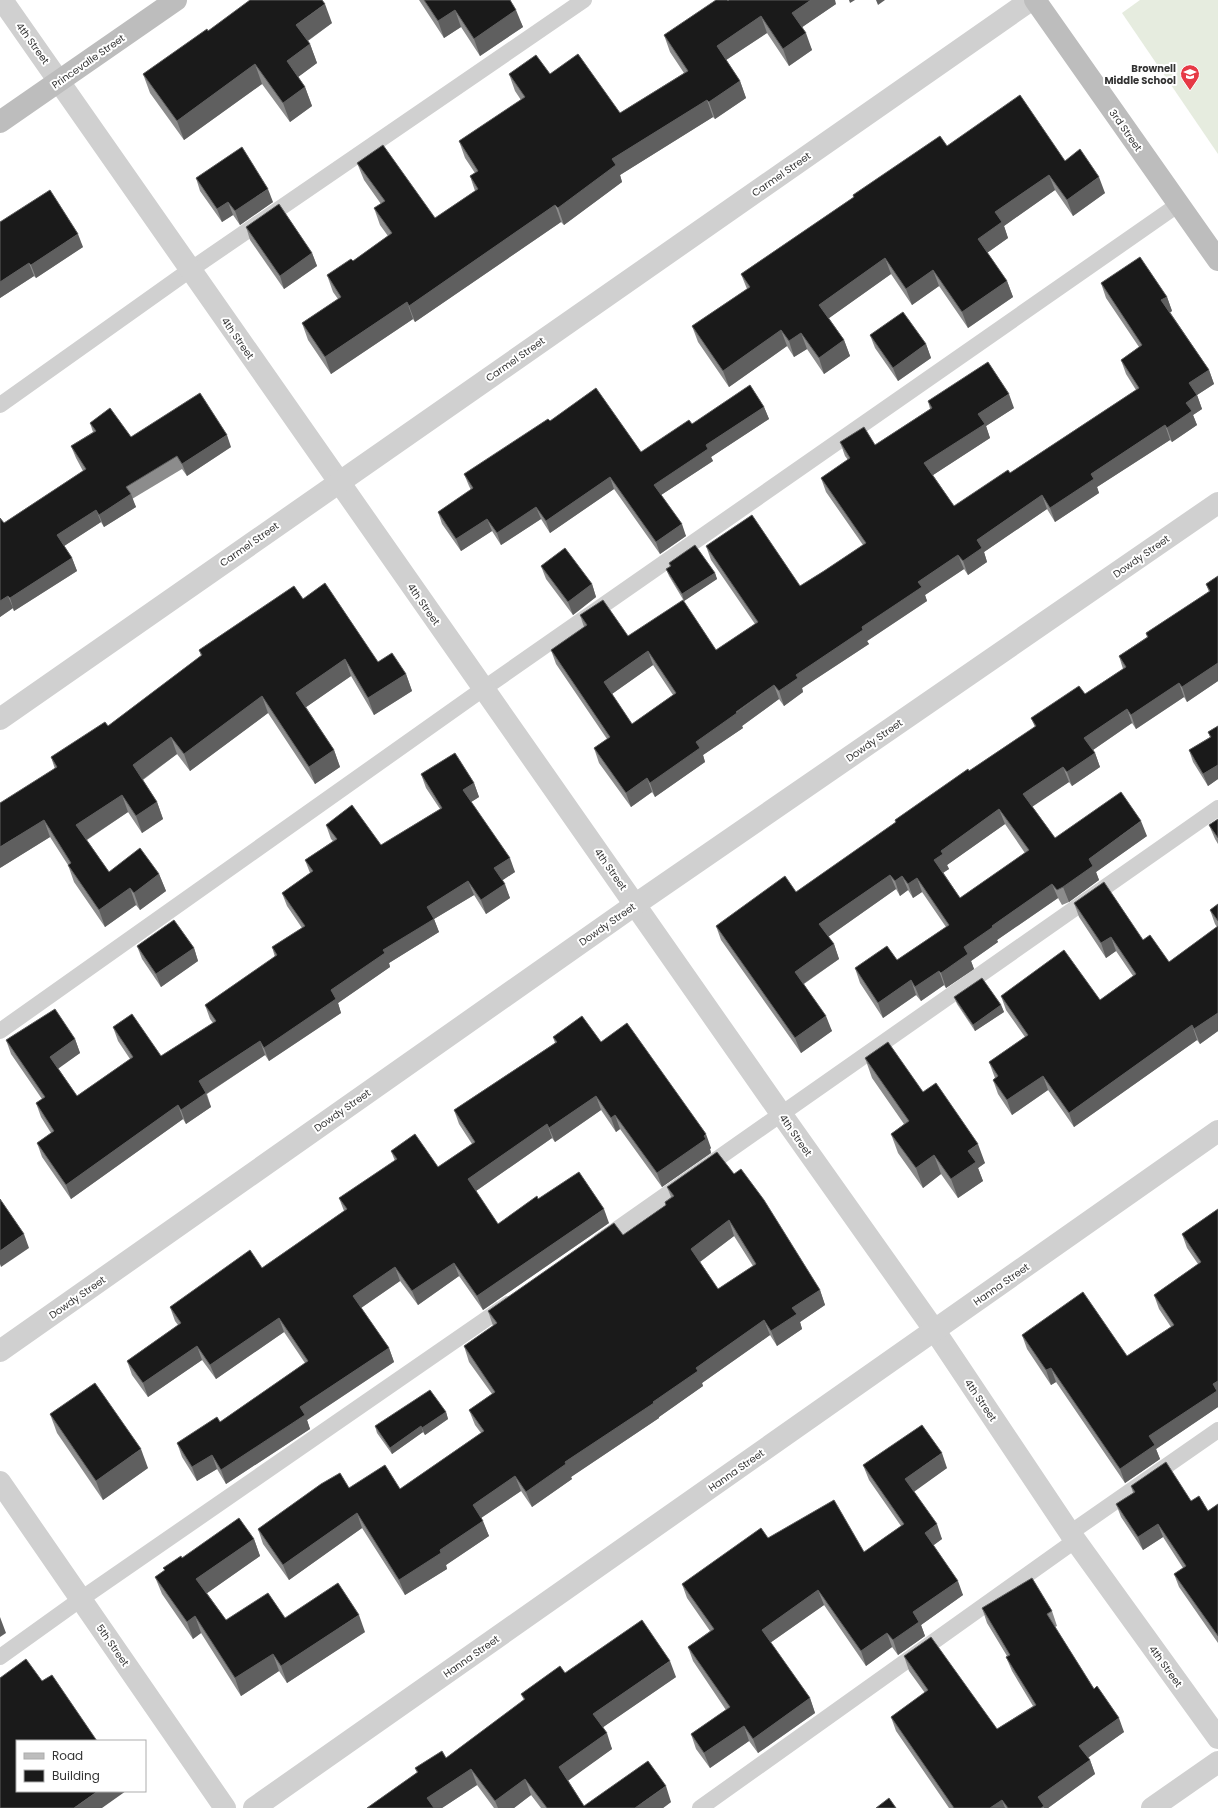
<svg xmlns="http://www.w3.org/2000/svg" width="1218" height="1808" font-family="Poppins,sans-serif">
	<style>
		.grass { fill: #e6ecdf }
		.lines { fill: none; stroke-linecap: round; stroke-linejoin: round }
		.lane { stroke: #d0d0d0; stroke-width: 16 }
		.street { stroke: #d0d0d0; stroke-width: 22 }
		.secondary { stroke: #bdbdbd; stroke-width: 22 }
		.wall { fill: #8c8c8c; fill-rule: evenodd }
		.shaded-wall { fill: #5f5f5f }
		.building { fill: #1a1a1a; stroke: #5f5f5f; fill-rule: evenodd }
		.labels { text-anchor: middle; stroke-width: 4; stroke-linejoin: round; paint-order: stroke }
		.street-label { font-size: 10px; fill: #333; stroke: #fff }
		.poi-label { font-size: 10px; font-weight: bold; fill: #333; stroke: #fff; text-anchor: end }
	</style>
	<rect width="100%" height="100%" fill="#fff"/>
	<polygon class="grass" points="1140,0 1218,0 1218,154 1122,13"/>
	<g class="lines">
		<g class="lane">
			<polyline points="0,405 190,270 584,0"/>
			<polyline points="0,1031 483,689 1179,204"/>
			<polyline points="600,1241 1218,808"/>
			<polyline points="1070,1533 1218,1430"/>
			<polyline points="0,1657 81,1599 508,1304"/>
			<polyline points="700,1808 1076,1540"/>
		</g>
		<g class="street">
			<polyline points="2,0 782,1115 935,1331 1070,1533 1218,1738"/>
			<polyline points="0,719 1031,0"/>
			<polyline points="0,1351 636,904 1218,503"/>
			<polyline points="0,1482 225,1808"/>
			<polyline points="254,1808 1218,1131"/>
			<polyline points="1152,1808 1218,1762"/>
		</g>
		<g class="secondary">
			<polyline points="1035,0 1218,260"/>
			<polyline points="0,122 176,0"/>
		</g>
	</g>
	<g class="wall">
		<polygon points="419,0 510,0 523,27 480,56 461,27 444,38"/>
		<polygon points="728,1 836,4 802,27 812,50 789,66 767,33 726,60 740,81 746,98 715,119 713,117 620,175 622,182 564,225 561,222 415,322 413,319 331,374 308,340 302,323 338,299 333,292 327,275 353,261 388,236 380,225 374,208 381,204 364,180 357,163 435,218 475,191 470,176 475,173 465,158 459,141 521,100 515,91 509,74 550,74 620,113 684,73 670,52 664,35"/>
		<polygon points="332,23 308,41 310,44 317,63 298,77 305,87 312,106 290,122 262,84 184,140 150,93 143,74 208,31"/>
		<polygon points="947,146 1065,161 1105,193 1073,216 1055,190 1004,226 1008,238 987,253 1007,281 1013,297 968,328 939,286 912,305 891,274 829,318 844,340 850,356 824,374 807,349 794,357 787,346 729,387 698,342 692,326 747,289 741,274 854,197 853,195"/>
		<polygon points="196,178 273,202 240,225 233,215 222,222 200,191"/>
		<polygon points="0,222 83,247 36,278 34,276 0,298"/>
		<polygon points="246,227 312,253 317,266 284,289 250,240"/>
		<path d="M 1101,283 L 1167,297 L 1172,311 L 1170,312 L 1209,370 L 1214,384 L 1197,395 L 1202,409 L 1193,415 L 1197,425 L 1172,442 L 1170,440 L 1097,487 L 1099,493 L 1055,522 L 1047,509 L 984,552 L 987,562 L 968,575 L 964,569 L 925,595 L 927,601 L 867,641 L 869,644 L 802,688 L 803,692 L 784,706 L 779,699 L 742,726 L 743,728 L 703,755 L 705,762 L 655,797 L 652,792 L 631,807 L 599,763 L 594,748 L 607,739 L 556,664 L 551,650 L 584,627 L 580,615 L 628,636 L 716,650 L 755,624 L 711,560 L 706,546 L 800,586 L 824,571 L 863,545 L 826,492 L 821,478 L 848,460 L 845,456 L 840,442 L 875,445 L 930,409 L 928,401 L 1014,408 L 986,426 L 990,438 L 933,475 L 954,506 L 1010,473 L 1136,390 L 1126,374 L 1121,360 L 1139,347 L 1106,298 ZM 653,665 L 673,695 L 632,724 L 612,694 Z"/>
		<polygon points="870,335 926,344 931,358 898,381 875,348"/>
		<polygon points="764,407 769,419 711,457 713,461 661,495 686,536 660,554 614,489 550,533 541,519 501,545 492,531 461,551 442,524 438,512 471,490 469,486 464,474 550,421 641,452 692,424"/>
		<polygon points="90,423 131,437 231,447 187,476 182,469 132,499 136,507 104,527 101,522 64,546 72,558 77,571 14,611 13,608 0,617 0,518 4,523 83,471 76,458 71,446 93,432"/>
		<polygon points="669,563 715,573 717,579 684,601 669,576 666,569 670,567"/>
		<polygon points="541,566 592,584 596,597 573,615 546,579"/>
		<path d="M 1218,576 L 1218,681 L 1187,702 L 1184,697 L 1136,729 L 1132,723 L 1093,750 L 1095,753 L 1100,767 L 1072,786 L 1069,782 L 1032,806 L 1055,838 L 1147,836 L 1096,872 L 1099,880 L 1069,902 L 1062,905 L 1058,898 L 997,940 L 998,942 L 971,961 L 974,969 L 946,988 L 944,985 L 921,1001 L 916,995 L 883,1018 L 860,983 L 855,968 L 897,960 L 946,927 L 922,892 L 913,898 L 908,890 L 900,896 L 896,889 L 828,937 L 834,944 L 839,959 L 804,984 L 832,1031 L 801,1053 L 721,940 L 716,926 L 796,892 L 896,823 L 895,820 L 1035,727 L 1031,718 L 1085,694 L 1123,669 L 1119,656 L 1147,637 L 1146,633 L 1209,592 L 1206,584 ZM 1005,824 L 1025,853 L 960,898 L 943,872 L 949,869 L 947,865 Z"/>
		<polygon points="303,599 378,662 406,674 412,691 374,715 351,676 306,707 334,750 340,767 315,784 268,713 190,771 177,754 143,780 157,802 163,819 142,833 128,812 87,840 109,872 159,874 166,891 140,910 136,905 105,927 74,882 68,865 50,837 0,868 55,769 51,757 108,726 201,656 199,650"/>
		<polygon points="1218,726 1218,779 1208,786 1193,762 1189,750 1210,737 1208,732"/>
		<polygon points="421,774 474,783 479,797 471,802 515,872 502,880 510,898 486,914 474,895 434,919 439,932 389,963 390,967 338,1003 341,1013 269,1061 265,1055 207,1094 211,1107 186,1124 183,1119 71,1199 42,1157 37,1143 51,1133 41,1117 36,1103 42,1099 11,1054 6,1040 75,1039 80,1053 58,1068 77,1096 130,1059 118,1041 113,1027 161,1056 213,1023 210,1019 205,1005 275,957 272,947 302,928 287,906 282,893 310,873 305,860 333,841 331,839 326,825 381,845 440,809 426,788"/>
		<polygon points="1218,819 1218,844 1215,839 1209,825"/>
		<polygon points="1074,903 1143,940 1169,962 1217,927 1215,924 1210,910 1218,904 1218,1031 1200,1044 1197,1040 1074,1127 1048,1090 1012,1115 998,1094 993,1080 995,1078 989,1062 1025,1037 1006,1010 1001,996 1100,1000 1133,976 1116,951 1106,958 1079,917"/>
		<polygon points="137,946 194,948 198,961 161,987 142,959"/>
		<polygon points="954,997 1001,1005 1004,1012 975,1031 957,1004"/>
		<polygon points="553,1037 601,1042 711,1148 710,1149 711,1153 662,1187 620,1129 616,1132 601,1110 555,1142 552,1138 476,1191 498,1224 538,1199 609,1223 483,1310 459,1276 418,1305 400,1281 361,1308 389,1348 394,1362 307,1420 310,1429 226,1484 217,1469 197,1481 182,1457 177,1443 220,1422 305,1363 284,1332 216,1379 202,1360 148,1397 132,1375 127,1361 178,1325 175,1321 170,1307 262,1268 344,1211 339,1198 395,1161 391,1151 438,1167 472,1144 459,1124 454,1110 555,1043"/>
		<polygon points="865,1058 923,1092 985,1163 978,1168 983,1181 958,1198 941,1174 923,1188 898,1153 891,1134 904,1124 872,1078"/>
		<path d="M 717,1152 L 820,1290 L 825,1305 L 800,1322 L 802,1329 L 777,1346 L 770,1335 L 702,1383 L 703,1386 L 659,1417 L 659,1418 L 571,1477 L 572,1479 L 532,1507 L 521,1491 L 481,1518 L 489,1536 L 446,1565 L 447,1569 L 405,1595 L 362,1528 L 289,1580 L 263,1544 L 258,1529 L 349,1488 L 400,1489 L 481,1433 L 475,1425 L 469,1410 L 492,1394 L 469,1362 L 464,1346 L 493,1326 L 488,1311 L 623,1235 L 666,1205 L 665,1202 L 671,1197 L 667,1187 ZM 734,1236 L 753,1266 L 718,1289 L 700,1262 Z"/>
		<polygon points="1218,1209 1218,1407 1156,1449 1160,1459 1125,1483 1056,1382 1051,1385 1027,1349 1022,1335 1127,1356 1171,1327 1159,1309 1154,1295 1198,1264 1187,1248 1182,1234"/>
		<polygon points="446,1412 448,1419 425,1435 423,1432 392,1454 377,1433 375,1426"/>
		<polygon points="50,1414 148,1468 103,1500 57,1433"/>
		<polygon points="863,1465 947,1468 914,1491 942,1539 933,1545 963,1595 921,1625 925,1636 898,1655 892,1647 866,1666 824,1605 770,1643 810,1698 815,1713 758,1753 749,1741 710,1768 696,1749 691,1734 726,1710 693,1661 688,1647 710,1631 687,1598 682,1584 768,1538 864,1552 901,1526 869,1480"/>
		<polygon points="1131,1486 1191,1501 1208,1511 1218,1504 1218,1643 1179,1587 1174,1574 1183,1568 1163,1537 1143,1550 1121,1517 1116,1504 1133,1493"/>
		<polygon points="254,1539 260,1556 207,1593 226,1620 285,1618 365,1632 287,1683 279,1671 241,1696 201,1633 193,1639 162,1594 155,1577 165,1571 163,1568 182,1558"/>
		<polygon points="982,1608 1052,1611 1057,1626 1055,1627 1094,1689 1124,1732 1088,1757 1090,1760 1095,1774 1048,1808 949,1808 896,1731 891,1717 925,1693 909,1671 904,1656 997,1729 1033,1706 1012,1671 1006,1657 1007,1656 987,1623"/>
		<polygon points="565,1673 676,1677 603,1727 612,1749 568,1780 584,1806 671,1802 663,1808 541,1808 531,1795 514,1808 494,1808 477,1785 442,1808 367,1808 417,1773 415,1768 446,1758 524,1700 521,1694"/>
	</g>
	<g class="shaded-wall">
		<polygon points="811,0 835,0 836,4 798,30 792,13"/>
		<polygon points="849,0 855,0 850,3"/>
		<polygon points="876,0 885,0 878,5"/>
		<polygon points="325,4 332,23 303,44 296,25"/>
		<polygon points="455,10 461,27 444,38 438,21"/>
		<polygon points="516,10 523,27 480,56 474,39"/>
		<polygon points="761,16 767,33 723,62 717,46"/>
		<polygon points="806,33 812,50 789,66 783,49"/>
		<polygon points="310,44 317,63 294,80 287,61"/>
		<polygon points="255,64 262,84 184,140 177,121"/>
		<polygon points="740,81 746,98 715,119 709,102"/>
		<polygon points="305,87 312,106 290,122 283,103"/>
		<polygon points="707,100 713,117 620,175 622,182 564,225 558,208 612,159"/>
		<polygon points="1049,175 1055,190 1004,226 1008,238 984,255 978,239 995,212"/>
		<polygon points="1099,177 1105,193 1073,216 1067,200"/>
		<polygon points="268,189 273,202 240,225 235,211"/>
		<polygon points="228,202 233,215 222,222 217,209"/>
		<polygon points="555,205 561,222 415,322 409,306"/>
		<polygon points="78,234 83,247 36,278 31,265"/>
		<polygon points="312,253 317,266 284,289 280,276"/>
		<polygon points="885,258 891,274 825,321 819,305"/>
		<polygon points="29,263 34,276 0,298 0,282"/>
		<polygon points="933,270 939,286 912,305 906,289"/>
		<polygon points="1007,281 1013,297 968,328 962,312"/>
		<polygon points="1167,297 1172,311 1167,315 1161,300"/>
		<polygon points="407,302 413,319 331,374 325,357"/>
		<polygon points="781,330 787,346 729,387 723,371"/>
		<polygon points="801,333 807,349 794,357 789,341"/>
		<polygon points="844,340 850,356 824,374 819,358"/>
		<polygon points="926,344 931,358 898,381 893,368"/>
		<polygon points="1209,370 1214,384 1197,395 1202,409 1193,415 1197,425 1172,442 1167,428 1186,403 1189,383"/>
		<polygon points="1009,394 1014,408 986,426 990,438 930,477 924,463 978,414"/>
		<polygon points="764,407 769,419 711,457 713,461 658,497 654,485 706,445"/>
		<polygon points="1165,425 1170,440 1097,487 1099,493 1055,522 1050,508 1091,474"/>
		<polygon points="227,435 231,447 187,476 182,464"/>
		<polygon points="610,477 614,489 550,533 546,521"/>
		<polygon points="131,494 136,507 104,527 99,515"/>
		<polygon points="1042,495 1047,509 984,552 987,562 968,575 963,561 977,540"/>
		<polygon points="536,507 541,519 501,545 497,533"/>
		<polygon points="96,510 101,522 61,548 57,535"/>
		<polygon points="487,519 492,531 461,551 456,539"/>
		<polygon points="682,524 686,536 660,554 656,542"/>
		<polygon points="958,555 964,569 925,595 927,601 867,641 869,644 802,688 803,692 784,706 779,691 796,675 862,627 918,582"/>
		<polygon points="72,558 77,571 14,611 10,598"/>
		<polygon points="715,573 717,579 684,601 682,594"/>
		<polygon points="592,584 596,597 573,615 568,602"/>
		<polygon points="8,596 13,608 0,617 0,601"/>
		<polygon points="648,651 653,665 609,696 604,682"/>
		<polygon points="345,659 351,676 302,710 296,693"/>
		<polygon points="1218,663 1218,681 1187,702 1182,687"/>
		<polygon points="406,674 412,691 374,715 368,698"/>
		<polygon points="1179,683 1184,697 1136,729 1131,715"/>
		<polygon points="774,685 779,699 742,726 743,728 703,755 705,762 655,797 650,783 696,742"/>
		<polygon points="262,696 268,713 190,771 184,754"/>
		<polygon points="1127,709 1132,723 1090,752 1084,738"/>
		<polygon points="171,737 177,754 139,782 133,765"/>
		<polygon points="334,750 340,767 315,784 309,767"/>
		<polygon points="1095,753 1100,767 1072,786 1067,772"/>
		<polygon points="1218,765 1218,779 1208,786 1203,774"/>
		<polygon points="1063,767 1069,782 1029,809 1023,794"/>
		<polygon points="647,778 652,792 631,807 626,793"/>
		<polygon points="474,783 479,797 468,804 463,790"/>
		<polygon points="122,795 128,812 83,842 76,825"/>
		<polygon points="157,802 163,819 142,833 136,816"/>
		<polygon points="999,809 1005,824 947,865 949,869 940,875 934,860 941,851"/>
		<polygon points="44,820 50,837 0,868 0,847"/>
		<polygon points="1141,821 1147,836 1096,872 1099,880 1069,902 1063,887 1089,859"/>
		<polygon points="510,858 515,872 500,882 494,868"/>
		<polygon points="159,874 166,891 140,910 134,893"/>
		<polygon points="890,875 896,889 825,939 819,924"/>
		<polygon points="902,876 908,890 900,896 895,881"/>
		<polygon points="917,878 922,892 913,898 908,884"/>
		<polygon points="468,881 474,895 434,919 439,932 389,963 390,967 338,1003 341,1013 269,1061 264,1048 331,990 383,950 427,907"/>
		<polygon points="505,884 510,898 486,914 481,900"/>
		<polygon points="1052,884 1058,898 997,940 998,942 971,961 974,969 946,988 941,973 964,947 992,926"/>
		<polygon points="130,888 136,905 105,927 99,910"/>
		<polygon points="1111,937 1116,951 1106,958 1101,943"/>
		<polygon points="834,944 839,959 800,986 795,972"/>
		<polygon points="194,948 198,961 161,987 156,974"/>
		<polygon points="939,971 944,985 921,1001 915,987"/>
		<polygon points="911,980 916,995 883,1018 878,1003"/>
		<polygon points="1001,1005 1004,1012 975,1031 973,1025"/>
		<polygon points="1218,1013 1218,1031 1200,1044 1194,1029"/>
		<polygon points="826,1016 832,1031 801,1053 795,1038"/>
		<polygon points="1192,1025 1197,1040 1074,1127 1069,1113"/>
		<polygon points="75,1039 80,1053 55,1071 50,1057"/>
		<polygon points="260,1041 265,1055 206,1094 211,1107 186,1124 181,1110 199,1081"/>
		<polygon points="1043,1076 1048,1090 1012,1115 1007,1100"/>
		<polygon points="596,1096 601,1110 555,1142 549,1128"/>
		<polygon points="178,1105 183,1119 71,1199 66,1185"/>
		<polygon points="615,1115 620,1129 616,1132 611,1118"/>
		<polygon points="547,1124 552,1138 473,1193 468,1179"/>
		<polygon points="706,1134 711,1148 710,1149 711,1153 662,1187 657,1173"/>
		<polygon points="978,1144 985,1163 978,1168 983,1181 958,1198 951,1179 968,1151"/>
		<polygon points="934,1155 941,1174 923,1188 916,1168"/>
		<polygon points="604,1209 609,1223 483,1310 477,1296"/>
		<polygon points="729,1220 734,1236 697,1264 691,1249"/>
		<polygon points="24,1234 29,1248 1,1267 0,1264 0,1251"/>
		<polygon points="454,1263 459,1276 418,1305 412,1291"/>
		<polygon points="395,1267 400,1281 358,1310 353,1296"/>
		<polygon points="820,1290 825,1305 800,1322 802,1329 777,1346 771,1331 792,1308"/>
		<polygon points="279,1318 284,1332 216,1379 210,1365"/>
		<polygon points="764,1320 770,1335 702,1383 703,1386 659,1417 659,1418 571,1477 572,1479 532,1507 526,1492 565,1462 653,1402 696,1368"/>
		<polygon points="197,1346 202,1360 148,1397 143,1383"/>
		<polygon points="389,1348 394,1362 307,1420 310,1429 226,1484 221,1470 300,1407"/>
		<polygon points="1051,1368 1056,1382 1051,1385 1046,1370"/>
		<polygon points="1218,1381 1218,1407 1156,1449 1160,1459 1125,1483 1120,1469 1149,1436 1213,1384"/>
		<polygon points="446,1412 448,1419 425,1435 422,1428"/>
		<polygon points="421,1426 423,1432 392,1454 390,1448"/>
		<polygon points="141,1449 148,1468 103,1500 96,1481"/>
		<polygon points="942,1453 947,1468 911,1494 905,1479"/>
		<polygon points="212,1455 217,1469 197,1481 192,1467"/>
		<polygon points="515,1476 521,1491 478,1520 473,1505"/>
		<polygon points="357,1513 362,1528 289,1580 283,1565"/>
		<polygon points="483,1521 489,1536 446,1565 447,1569 405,1595 399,1580 440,1550"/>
		<polygon points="937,1524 942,1539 930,1548 925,1533"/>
		<polygon points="1158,1524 1163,1537 1143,1550 1138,1537"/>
		<polygon points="254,1539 260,1556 203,1596 196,1579"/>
		<polygon points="958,1581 963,1595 921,1625 925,1636 898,1655 893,1640 913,1612"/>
		<polygon points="818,1590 824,1605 767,1645 762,1630"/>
		<polygon points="359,1615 365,1632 287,1683 281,1666"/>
		<polygon points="195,1616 201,1633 193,1639 187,1622"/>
		<polygon points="0,1617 6,1633 0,1637"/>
		<polygon points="887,1633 892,1647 866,1666 861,1651"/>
		<polygon points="273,1654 279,1671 241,1696 235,1678"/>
		<polygon points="670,1661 676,1677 599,1730 593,1714"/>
		<polygon points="810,1698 815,1713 758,1753 753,1739"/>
		<polygon points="1119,1718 1124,1732 1085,1760 1079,1746"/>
		<polygon points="744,1726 749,1741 710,1768 704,1753"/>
		<polygon points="607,1733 612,1749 565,1783 559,1767"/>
		<polygon points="1090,1760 1095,1774 1048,1808 1044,1808 1038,1797"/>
		<polygon points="471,1769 477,1785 442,1808 430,1808 427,1798"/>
		<polygon points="525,1779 531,1795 514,1808 498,1808 495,1801"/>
		<polygon points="666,1786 671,1802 663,1808 635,1808"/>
		<polygon points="98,1791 126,1791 102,1808 74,1808"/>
		<polygon points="1002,1800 1005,1808 990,1808"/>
	</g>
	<g class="building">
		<polygon points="250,0 322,0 325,4 296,25 310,44 287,61 305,87 283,103 255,64 177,121 143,74 207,29 208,31"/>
		<polygon points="424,0 510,0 516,10 474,39 455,10 438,21"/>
		<polygon points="716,0 727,0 728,1 729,0 811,0 792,13 806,33 783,49 761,16 717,46 740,81 709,102 707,100 612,159 616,165 558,208 555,205 409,306 407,302 325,357 302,323 341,297 327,275 351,259 353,261 392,233 374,208 385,201 357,163 383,145 435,218 478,189 470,176 478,171 459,141 525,97 509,74 536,55 550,74 578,54 620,113 688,71 664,35"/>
		<polygon points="1020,95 1065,161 1080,149 1099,177 1067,200 1049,175 995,212 1002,222 978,239 1007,281 962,312 933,270 906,289 885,258 819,305 844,340 819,358 801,333 789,341 781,330 723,371 692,326 750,287 741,274 854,197 853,195 940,136 947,146"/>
		<polygon points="242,147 268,189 235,211 228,202 217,209 196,178"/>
		<polygon points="50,190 78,234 31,265 29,263 0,282 0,222"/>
		<polygon points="279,204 312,253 280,276 246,227"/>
		<path d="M 1140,257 L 1167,297 L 1161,300 L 1209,370 L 1189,383 L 1197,395 L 1186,403 L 1192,411 L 1167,428 L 1165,425 L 1091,474 L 1094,479 L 1050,508 L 1042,495 L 977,540 L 982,548 L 963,561 L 958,555 L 918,582 L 922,587 L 862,627 L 863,630 L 796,675 L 798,678 L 779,691 L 774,685 L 736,712 L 737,713 L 696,742 L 700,748 L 650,783 L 647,778 L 626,793 L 594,748 L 610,737 L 551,650 L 587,625 L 580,615 L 603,600 L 628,636 L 683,600 L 716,650 L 758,622 L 706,546 L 752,515 L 800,586 L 824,571 L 866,543 L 821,478 L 850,458 L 840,442 L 864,427 L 875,445 L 932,408 L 928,401 L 988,362 L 1009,394 L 978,414 L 985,424 L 924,463 L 954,506 L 1008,470 L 1010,473 L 1139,388 L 1121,360 L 1142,345 L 1101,283 ZM 648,651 L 676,693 L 632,724 L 604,682 Z"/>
		<polygon points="903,312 926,344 893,368 870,335"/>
		<polygon points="750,385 764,407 706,445 708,449 654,485 682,524 656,542 610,477 546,521 536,507 497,533 487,519 456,539 438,512 473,488 464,474 548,419 550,421 596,388 641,452 689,420 692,424"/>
		<polygon points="200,393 227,435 182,464 177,456 126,487 131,494 99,515 96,510 57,535 72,558 10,598 8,596 0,601 0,518 4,523 86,469 71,446 96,431 90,423 110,408 131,437"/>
		<polygon points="695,545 715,573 682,594 666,569 671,566 669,563"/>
		<polygon points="565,548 592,584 568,602 541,566"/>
		<path d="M 1218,576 L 1218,663 L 1182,687 L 1179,683 L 1131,715 L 1127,709 L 1084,738 L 1095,753 L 1067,772 L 1063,767 L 1023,794 L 1055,838 L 1121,792 L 1141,821 L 1089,859 L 1093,866 L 1063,887 L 1057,890 L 1052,884 L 992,926 L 993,927 L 964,947 L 968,954 L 941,973 L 939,971 L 915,987 L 911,980 L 878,1003 L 855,968 L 887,946 L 897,960 L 949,925 L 917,878 L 908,884 L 902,876 L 895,881 L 890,875 L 819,924 L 834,944 L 795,972 L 826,1016 L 795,1038 L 716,926 L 785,876 L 796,892 L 896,822 L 895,820 L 968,769 L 969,771 L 1036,726 L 1031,718 L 1079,686 L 1085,694 L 1126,667 L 1119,656 L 1148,637 L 1146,633 L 1210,591 L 1206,584 ZM 999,809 L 1029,850 L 960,898 L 934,860 L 943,854 L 941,851 Z"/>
		<polygon points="325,583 378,662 392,653 406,674 368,698 345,659 296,693 334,750 309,767 262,696 184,754 171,737 133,765 157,802 136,816 122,795 76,825 109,872 140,848 159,874 134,893 130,888 99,910 68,865 71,863 44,820 0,847 0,803 57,767 51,757 105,722 108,726 202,655 199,650 294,586 303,599"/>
		<polygon points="1218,726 1218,765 1203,774 1189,750 1211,737 1208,732"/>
		<polygon points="455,753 474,783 463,790 510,858 494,868 505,884 481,900 468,881 427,907 434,919 383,950 385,953 331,990 336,999 264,1048 260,1041 199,1081 206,1093 181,1110 178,1105 66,1185 37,1143 54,1131 36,1103 45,1097 6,1040 55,1009 75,1039 50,1057 77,1096 133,1057 113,1027 132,1014 161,1056 216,1021 205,1005 277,955 272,947 305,926 282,893 313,871 305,860 337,839 326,825 352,805 381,845 442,808 421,774"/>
		<polygon points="1218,819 1218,838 1209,825"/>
		<polygon points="1104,882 1143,940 1150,935 1169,962 1218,926 1218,1013 1194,1029 1192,1025 1069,1113 1043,1076 1007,1100 993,1080 998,1076 989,1062 1028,1035 1001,996 1064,950 1100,1000 1136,974 1111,937 1101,943 1074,903"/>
		<polygon points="1218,904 1218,921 1210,910"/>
		<polygon points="174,920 194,948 156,974 137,946"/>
		<polygon points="982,978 1001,1005 973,1025 954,997"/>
		<polygon points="582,1016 601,1042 627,1023 706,1134 704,1136 706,1139 657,1173 615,1115 611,1118 596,1096 549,1128 547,1124 468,1179 498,1224 537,1196 538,1199 579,1172 604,1209 477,1296 454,1263 412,1291 395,1267 353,1296 389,1348 300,1407 305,1415 221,1470 212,1455 192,1467 177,1443 217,1417 220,1422 308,1361 279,1318 210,1365 197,1346 143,1383 127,1361 181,1323 170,1307 250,1250 262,1268 347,1209 339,1198 397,1159 391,1151 415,1134 438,1167 475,1142 454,1110 557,1042 553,1037"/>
		<polygon points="888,1042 923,1092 936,1083 978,1144 968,1151 976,1162 951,1179 934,1155 916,1168 891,1134 909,1121 865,1058"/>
		<path d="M 717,1152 L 734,1174 L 741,1169 L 764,1200 L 820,1290 L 792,1308 L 797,1314 L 771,1331 L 764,1320 L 696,1368 L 698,1371 L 653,1402 L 654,1403 L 565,1462 L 566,1464 L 526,1492 L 515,1476 L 473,1505 L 483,1521 L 440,1550 L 441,1553 L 399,1580 L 357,1513 L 283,1565 L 258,1529 L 321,1484 L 340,1473 L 349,1488 L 385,1465 L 400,1489 L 484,1431 L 469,1410 L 495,1392 L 464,1346 L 497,1323 L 488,1311 L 614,1223 L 623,1235 L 666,1205 L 665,1202 L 674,1196 L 667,1187 ZM 729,1220 L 756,1264 L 718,1289 L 691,1249 Z"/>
		<polygon points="0,1199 24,1234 0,1251"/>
		<polygon points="1218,1209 1218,1381 1213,1384 1217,1391 1149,1436 1155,1445 1120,1469 1051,1368 1046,1370 1022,1335 1083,1292 1127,1356 1174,1325 1154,1295 1201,1262 1182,1234"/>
		<polygon points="95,1383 141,1449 96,1481 50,1414"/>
		<polygon points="430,1390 446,1412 422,1428 421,1426 390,1448 375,1426"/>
		<polygon points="922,1425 942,1453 905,1479 937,1524 925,1533 958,1581 913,1612 919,1622 893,1640 887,1633 861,1651 818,1590 762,1630 810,1698 753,1739 744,1726 704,1753 691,1734 730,1707 688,1647 714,1629 682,1584 761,1528 768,1538 834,1500 864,1552 904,1524 863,1465"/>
		<polygon points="1166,1462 1191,1501 1199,1496 1208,1511 1218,1504 1218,1636 1174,1574 1186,1566 1158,1524 1138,1537 1116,1504 1135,1492 1131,1486"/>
		<polygon points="239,1518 254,1539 196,1579 226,1620 268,1593 285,1618 338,1583 359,1615 281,1666 273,1654 235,1678 195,1616 187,1622 155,1577 165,1570 163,1568 181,1556 182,1558"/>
		<polygon points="1032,1578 1052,1611 1047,1614 1094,1689 1097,1686 1119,1718 1079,1746 1090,1760 1038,1797 1044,1806 1041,1808 1008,1808 1002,1800 990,1808 954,1808 891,1717 928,1690 904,1656 931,1637 997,1729 1036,1705 1006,1657 1010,1655 982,1608"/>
		<polygon points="642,1620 670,1661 593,1714 607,1733 559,1767 584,1806 648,1761 666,1786 635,1808 547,1808 525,1779 495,1801 471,1769 427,1798 434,1808 367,1808 418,1772 415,1768 442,1751 446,1758 525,1699 521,1694 560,1666 565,1673"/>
		<polygon points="26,1659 42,1681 52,1675 97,1741 17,1741 17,1791 98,1791 74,1808 0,1808 0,1678"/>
		<polygon points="889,1798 896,1808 876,1808"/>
	</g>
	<defs>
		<g id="school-pin" transform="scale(1)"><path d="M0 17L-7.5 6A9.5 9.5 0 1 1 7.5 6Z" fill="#e63946" stroke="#fff"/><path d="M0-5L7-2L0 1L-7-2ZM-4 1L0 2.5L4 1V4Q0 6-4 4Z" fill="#fff"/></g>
	</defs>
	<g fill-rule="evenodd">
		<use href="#school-pin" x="1190" y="74"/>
	</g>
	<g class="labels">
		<g class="street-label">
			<text transform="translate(33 43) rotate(54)" y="4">4th Street</text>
			<text transform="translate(88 61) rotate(-35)" y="4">Princevalle Street</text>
			<text transform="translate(1126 130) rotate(55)" y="4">3rd Street</text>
			<text transform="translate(781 174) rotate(-35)" y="4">Carmel Street</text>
			<text transform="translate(238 338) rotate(55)" y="4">4th Street</text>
			<text transform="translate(515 359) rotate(-35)" y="4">Carmel Street</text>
			<text transform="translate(249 544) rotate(-35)" y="4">Carmel Street</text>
			<text transform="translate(1141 556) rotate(-35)" y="4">Dowdy Street</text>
			<text transform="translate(424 604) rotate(55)" y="4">4th Street</text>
			<text transform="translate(874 740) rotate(-35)" y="4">Dowdy Street</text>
			<text transform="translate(611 869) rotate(55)" y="4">4th Street</text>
			<text transform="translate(607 924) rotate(-35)" y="4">Dowdy Street</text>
			<text transform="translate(342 1110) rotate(-35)" y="4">Dowdy Street</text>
			<text transform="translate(796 1135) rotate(55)" y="4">4th Street</text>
			<text transform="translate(1001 1284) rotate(-35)" y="4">Hanna Street</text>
			<text transform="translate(77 1297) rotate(-35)" y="4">Dowdy Street</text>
			<text transform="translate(981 1400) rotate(56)" y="4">4th Street</text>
			<text transform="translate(736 1470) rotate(-35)" y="4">Hanna Street</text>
			<text transform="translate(113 1645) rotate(55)" y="4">5th Street</text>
			<text transform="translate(471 1656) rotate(-35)" y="4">Hanna Street</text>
			<text transform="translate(1166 1666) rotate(54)" y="4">4th Street</text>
		</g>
		<g class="poi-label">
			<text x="1176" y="72">Brownell<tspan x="1176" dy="12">Middle School</tspan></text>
		</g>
	</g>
	<rect x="16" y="1740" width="130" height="52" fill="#ffffff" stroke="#adadad"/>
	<rect x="24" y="1753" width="20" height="6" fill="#bdbdbd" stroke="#adadad"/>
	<text x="52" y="1760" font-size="12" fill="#333333">Road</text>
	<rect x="24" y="1770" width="20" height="12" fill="#1a1a1a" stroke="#adadad"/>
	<text x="52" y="1780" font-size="12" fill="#333333">Building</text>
</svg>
